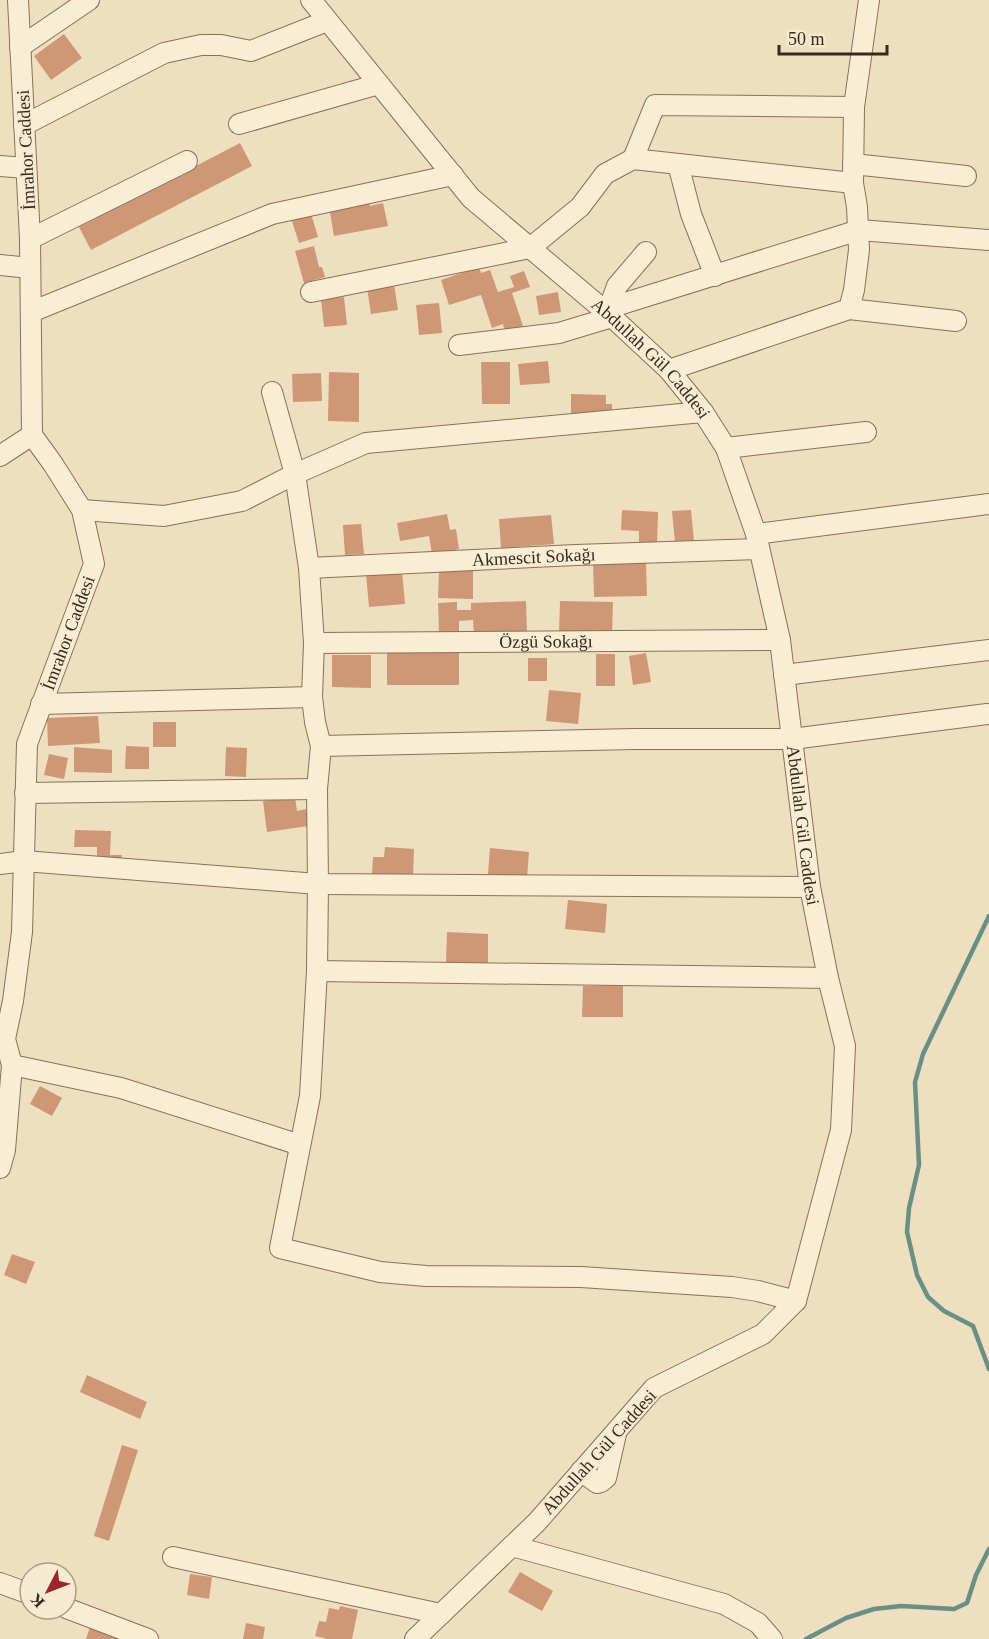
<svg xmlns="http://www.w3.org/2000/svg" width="989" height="1639" font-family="Georgia,serif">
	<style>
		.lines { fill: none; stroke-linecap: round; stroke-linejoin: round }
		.stream { stroke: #6a8f85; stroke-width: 4.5 }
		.building { fill: #ce9775 }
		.minor-casing { stroke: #897058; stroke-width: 22 }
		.minor { stroke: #f9edd4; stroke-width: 20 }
		.labels { text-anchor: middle; stroke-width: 4.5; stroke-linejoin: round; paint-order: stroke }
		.street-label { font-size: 18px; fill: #38291d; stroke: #f6ead0 }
	</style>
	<rect width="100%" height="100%" fill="#efdfc1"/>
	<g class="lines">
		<g class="stream">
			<polyline points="989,916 923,1054 915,1082 919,1165 909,1208 907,1232 917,1275 928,1297 944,1311 973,1326 989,1369"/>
			<polyline points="806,1639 846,1618 874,1609 901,1606 954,1609 967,1603 976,1575 989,1549"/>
		</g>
	</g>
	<g class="building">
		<polygon points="64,34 82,58 51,80 34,56"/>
		<polygon points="240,143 252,166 91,250 79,227"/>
		<polygon points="369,200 370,206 383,203 388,226 334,236 329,207"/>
		<polygon points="310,210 318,237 299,243 290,215"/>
		<polygon points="314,246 319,267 322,267 325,277 304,283 295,251"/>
		<polygon points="479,267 481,273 490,270 498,292 514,287 510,276 524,271 530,287 512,293 523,326 505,332 503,324 492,328 481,295 449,305 441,280"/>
		<polygon points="394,284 398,310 371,314 367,288"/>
		<polygon points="558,292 561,312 539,315 536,296"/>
		<polygon points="344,297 347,325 324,327 321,300"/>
		<polygon points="439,303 442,333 419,335 416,305"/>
		<polygon points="548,361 550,383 520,385 518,364"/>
		<polygon points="481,362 510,362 510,404 482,404"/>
		<polygon points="329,372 359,373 359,422 328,421"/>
		<polygon points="321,373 322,401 293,402 292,374"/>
		<polygon points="571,394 606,395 606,404 612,404 612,417 571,417"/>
		<polygon points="622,510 658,512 657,545 639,544 639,531 621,530"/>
		<polygon points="691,510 694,542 675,543 672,511"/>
		<polygon points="447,514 450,530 456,529 459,549 432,554 429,536 400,541 397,523"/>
		<polygon points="551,515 554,544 501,548 499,519"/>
		<polygon points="361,524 364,554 345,555 343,525"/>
		<polygon points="646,563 647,596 594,597 593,564"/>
		<polygon points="402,570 405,604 369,607 366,574"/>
		<polygon points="439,570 473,571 473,599 438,598"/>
		<polygon points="526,601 527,632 474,634 473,620 459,621 459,632 439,633 438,603 457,602 457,610 471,610 471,603"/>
		<polygon points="560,601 613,602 612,634 559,633"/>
		<rect x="387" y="650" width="72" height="35"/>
		<polygon points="646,653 651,682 633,685 629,656"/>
		<rect x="596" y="654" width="19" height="32"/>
		<polygon points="332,655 371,655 371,688 332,687"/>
		<rect x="528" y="658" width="19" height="23"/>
		<polygon points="549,690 581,693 578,724 546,721"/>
		<polygon points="98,716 100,743 48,746 47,718"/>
		<rect x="153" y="722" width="23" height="25"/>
		<polygon points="126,746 149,747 149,769 125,769"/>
		<polygon points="74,747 112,750 112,773 74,772"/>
		<polygon points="226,747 247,748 246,777 225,776"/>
		<polygon points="49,754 68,758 64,779 44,775"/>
		<polygon points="295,797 297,811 306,809 308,826 267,832 263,801"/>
		<polygon points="75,830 111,831 110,855 122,855 121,865 97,864 97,847 74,847"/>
		<polygon points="385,847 414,849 413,877 372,875 373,857 384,857"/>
		<polygon points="490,848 529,852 527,878 488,874"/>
		<polygon points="568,900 607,904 605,933 565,929"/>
		<polygon points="447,932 488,934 488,963 446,962"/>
		<polygon points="583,986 623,986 623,1017 582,1017"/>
		<polygon points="40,1086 62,1098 52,1116 30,1104"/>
		<polygon points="12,1254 35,1262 26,1284 4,1275"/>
		<polygon points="87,1375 147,1402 140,1419 80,1392"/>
		<polygon points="122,1445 138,1450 109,1541 94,1536"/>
		<polygon points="520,1572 553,1591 542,1611 508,1592"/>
		<polygon points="190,1574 212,1577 209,1599 187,1595"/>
		<polygon points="340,1606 358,1610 352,1639 327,1639 315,1636 319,1621 326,1622 329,1608 339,1610"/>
		<polygon points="246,1623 265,1627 263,1639 243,1639"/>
		<polygon points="91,1624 125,1639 86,1639"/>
	</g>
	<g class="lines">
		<g class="minor-casing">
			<g id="minor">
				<path id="s1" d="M 311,0 L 471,198 L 612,317 L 669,370 L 703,412 L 726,448 L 756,534 L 780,640 L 810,887 L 828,978 L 845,1046 L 841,1130 L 796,1301 L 763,1334 L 654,1388 L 537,1522 L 415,1639"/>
				<polyline points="20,47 89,0"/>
				<polyline points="239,124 379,84"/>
				<polyline points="24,125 164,53 201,45 221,45 251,51 327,21"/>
				<polyline points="633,159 655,105 854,107"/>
				<polyline points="678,164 691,214 715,276"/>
				<polyline points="853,164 966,176"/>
				<polyline points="0,166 26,168"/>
				<polyline points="30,239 187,161"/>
				<polyline points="0,265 30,268"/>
				<polyline points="311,292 530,248 580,207 605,174 633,159 853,183"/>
				<polyline points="609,308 617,286 646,252"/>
				<polyline points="849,309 854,290 859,250 857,207 853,183 854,107 869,0"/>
				<polyline points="606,311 609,308 859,230 989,240"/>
				<polyline points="31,312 272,214 453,175"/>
				<polyline points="459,345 559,333 612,317"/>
				<polyline points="669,370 849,309 956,321"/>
				<polyline points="272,392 295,474 309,568 314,643 312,697 315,722 321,746 317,789 318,884 317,971 310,1096 280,1248 380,1272 426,1276 581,1277 732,1287 758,1291 796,1301"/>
				<polyline points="726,448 866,432"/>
				<polyline points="0,456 32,435"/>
				<polyline points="82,510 164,516 242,501 295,474 366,443 703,412"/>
				<polyline points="756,534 989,504"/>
				<path id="s2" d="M 309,568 L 576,555 L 759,549"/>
				<path id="s3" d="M 314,643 L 780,640"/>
				<polyline points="784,675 989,650"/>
				<polyline points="41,704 312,697"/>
				<polyline points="321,746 634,739 792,739 987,714"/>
				<polyline points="25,793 317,789"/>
				<polyline points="0,864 24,861 318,884 810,887"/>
				<polyline points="317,971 828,978"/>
				<polyline points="12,1065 121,1088 300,1145"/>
				<path id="s4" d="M 0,1168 L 5,1150 L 12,1065 L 5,1039 L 13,1001 L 22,932 L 27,744 L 94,564 L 82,510 L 53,464 L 32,435 L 30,239 L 18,0"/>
				<polyline points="581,1471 597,1483 601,1482 606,1478 616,1434"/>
				<polyline points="512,1546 724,1604 758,1623 772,1639"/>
				<polyline points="173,1557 441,1614"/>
				<polyline points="0,1583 30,1594"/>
				<polyline points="66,1608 148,1639"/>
			</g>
		</g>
		<use href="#minor" class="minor"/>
	</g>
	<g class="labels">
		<g class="street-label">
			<text transform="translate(26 150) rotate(-93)" y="6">İmrahor Caddesi</text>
			<text dy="6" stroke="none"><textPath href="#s1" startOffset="496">Abdullah Gül Caddesi</textPath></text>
			<text dy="6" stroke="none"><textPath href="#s2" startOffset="225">Akmescit Sokağı</textPath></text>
			<text dy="6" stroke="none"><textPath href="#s4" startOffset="546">İmrahor Caddesi</textPath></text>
			<text dy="6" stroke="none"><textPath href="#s3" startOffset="232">Özgü Sokağı</textPath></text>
			<text dy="6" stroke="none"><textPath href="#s1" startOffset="1000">Abdullah Gül Caddesi</textPath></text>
			<text transform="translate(599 1452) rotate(-48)" y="6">Abdullah Gül Caddesi</text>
		</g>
	</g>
	<g transform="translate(48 1591) rotate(228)"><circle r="28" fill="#f6ead0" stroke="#aa9d88" stroke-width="1.5"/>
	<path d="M0-4.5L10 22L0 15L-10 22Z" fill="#99262c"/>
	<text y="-9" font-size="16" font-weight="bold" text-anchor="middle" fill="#38291d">K</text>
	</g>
	<path d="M779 45v9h108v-9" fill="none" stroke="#38291d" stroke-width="3"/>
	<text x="788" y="45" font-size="18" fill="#38291d" stroke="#f6ead0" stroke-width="4.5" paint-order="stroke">50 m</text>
</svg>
